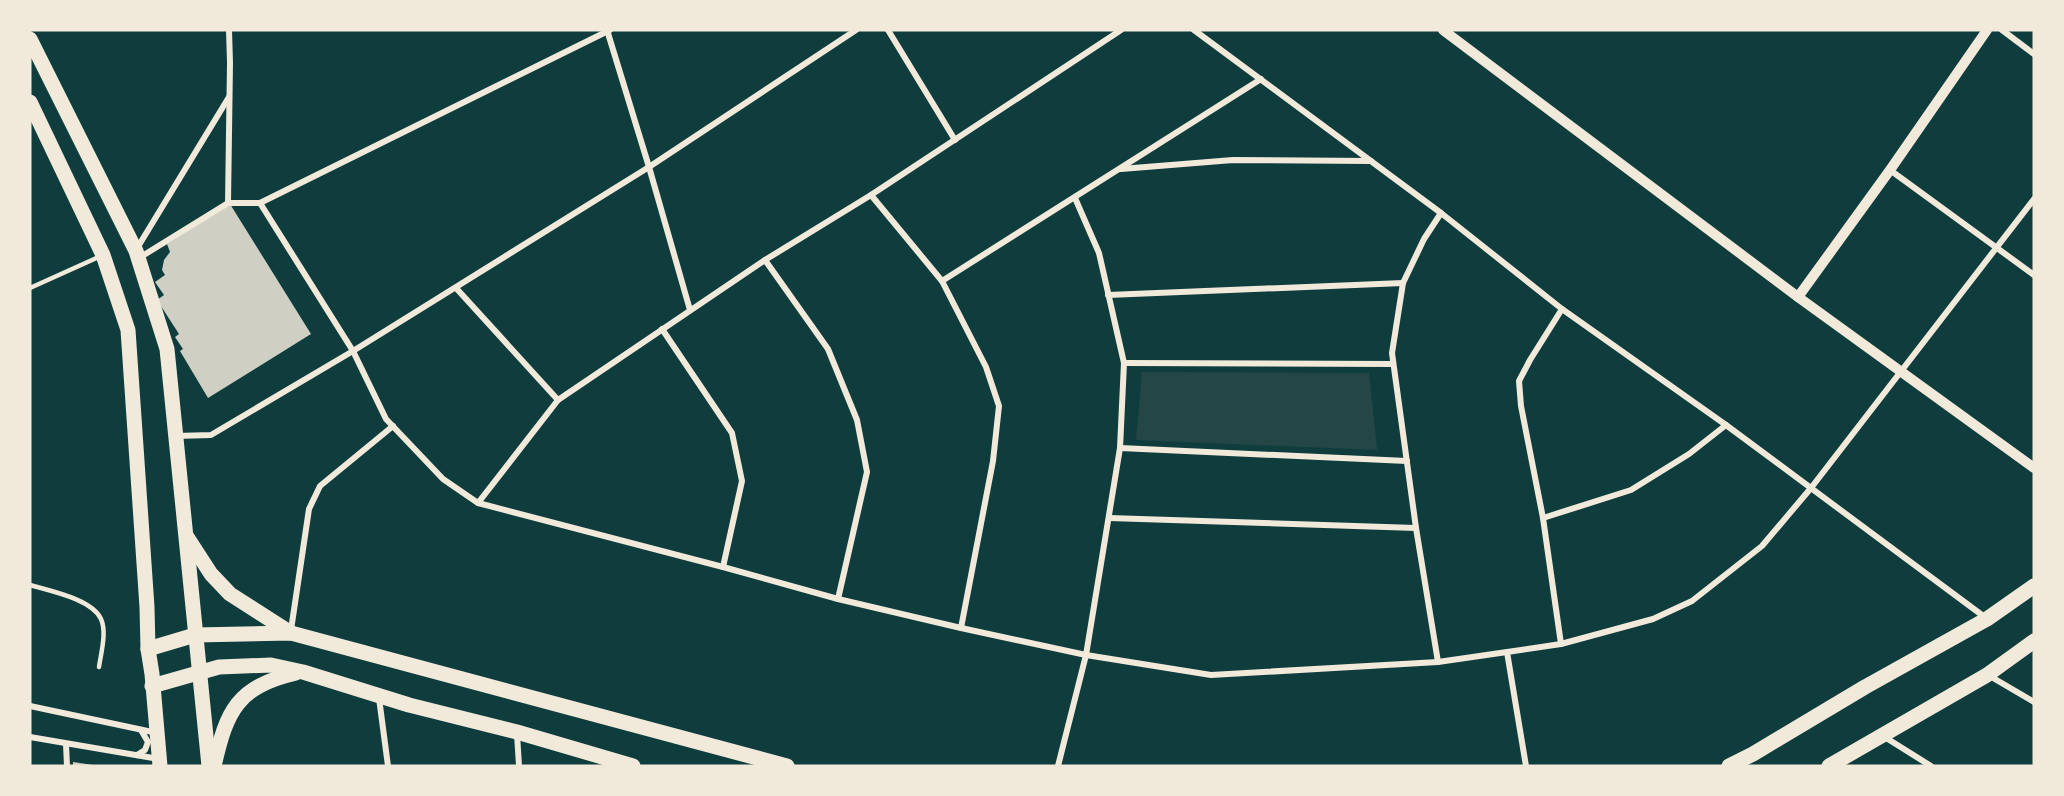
<svg xmlns="http://www.w3.org/2000/svg" width="2064" height="796" font-family="Arial,sans-serif">
	<style>
		.green { fill: #244646 }
		.building { fill: #cfcfc3 }
		.lines { fill: none; stroke-linecap: round; stroke-linejoin: round }
		.service { stroke: #f1e9da; stroke-width: 4.5 }
		.minor { stroke: #f1e9da; stroke-width: 6 }
		.tertiary { stroke: #f1e9da; stroke-width: 10 }
		.primary { stroke: #f1e9da; stroke-width: 15 }
	</style>
	<rect width="100%" height="100%" fill="#0f3d3e"/>
	<polygon class="green" points="1142,372 1369,373 1377,450 1136,440"/>
	<g class="building">
		<polygon points="230,204 311,334 208,398 180,351 183,349 175,337 179,334 157,300 164,295 155,282 165,275 162,270 164,260 170,252 167,244"/>
		<polygon points="73,762 93,765 93,766 73,766"/>
	</g>
	<g class="lines">
		<g class="service">
			<polyline points="30,288 101,256"/>
			<path d="M 30,585 C 50,591 92,599 101,619 C 107,632 101,653 99,667"/>
		</g>
		<g class="minor">
			<polyline points="607,30 649,167 690,310"/>
			<polyline points="888,30 955,140"/>
			<polyline points="1194,30 1441,213 1562,309 1726,425 1986,618"/>
			<polyline points="2002,30 2034,54"/>
			<polyline points="1121,169 1233,160 1371,161"/>
			<polyline points="1890,170 2034,275"/>
			<polyline points="871,195 942,281 986,367 999,406 993,461 961,628"/>
			<polyline points="228,203 230,63 229,30"/>
			<polyline points="260,203 353,351 386,419 443,479 478,503 723,567 838,599 961,628 1086,655 1211,675 1438,662 1507,652 1561,644 1653,619 1692,601 1762,546 1811,488 2034,199"/>
			<polyline points="136,250 229,97"/>
			<polyline points="139,258 228,203 260,203 610,30"/>
			<polyline points="765,260 828,349 857,420 867,472 838,599"/>
			<polyline points="942,281 1261,79"/>
			<polyline points="456,288 558,400"/>
			<polyline points="1108,295 1403,283"/>
			<polyline points="662,329 732,433 742,481 723,567"/>
			<polyline points="1124,363 1393,364"/>
			<polyline points="176,436 211,435 353,351 649,167 856,30"/>
			<polyline points="1120,448 1407,461"/>
			<polyline points="478,503 558,400 765,260 871,195 1121,30"/>
			<polyline points="1109,518 1416,528"/>
			<polyline points="1543,518 1631,490 1689,454 1726,425"/>
			<polyline points="291,630 309,509 320,486 393,426"/>
			<polyline points="1561,644 1543,518 1521,406 1519,381 1530,360 1562,309"/>
			<polyline points="1507,652 1526,766"/>
			<polyline points="1438,662 1416,528 1392,353 1403,283 1424,239 1441,213"/>
			<polyline points="1988,675 2034,702"/>
			<polyline points="379,698 388,766"/>
			<polyline points="30,706 157,733"/>
			<polyline points="517,734 519,766"/>
			<polyline points="1883,736 1931,766"/>
			<polyline points="30,737 159,759"/>
			<polyline points="66,744 67,766"/>
			<polyline points="137,755 145,750 148,742 141,730"/>
			<polyline points="1058,766 1086,655 1120,448 1124,363 1099,253 1075,198"/>
		</g>
		<g class="tertiary">
			<polyline points="1443,30 1798,297 2034,468"/>
			<polyline points="1798,297 1890,170 1987,30"/>
		</g>
		<g class="primary">
			<polyline points="30,39 136,251 167,349 209,766"/>
			<polyline points="30,102 103,255 128,330 147,607 148,649 152,674 160,766"/>
			<polyline points="187,537 211,574 230,594 291,633"/>
			<polyline points="148,649 195,635 291,633 787,766"/>
			<polyline points="152,686 219,667 271,665 303,672 409,705 517,732 633,766"/>
			<path d="M 214,766 C 227,710 237,687 296,673"/>
			<polyline points="1729,766 1753,754 1865,687 1987,619 2034,586"/>
			<polyline points="1829,766 1987,675 2034,641"/>
		</g>
	</g>
	<rect width="2064" height="796" fill="none" stroke="#f1e9da" stroke-width="63"/>
</svg>
